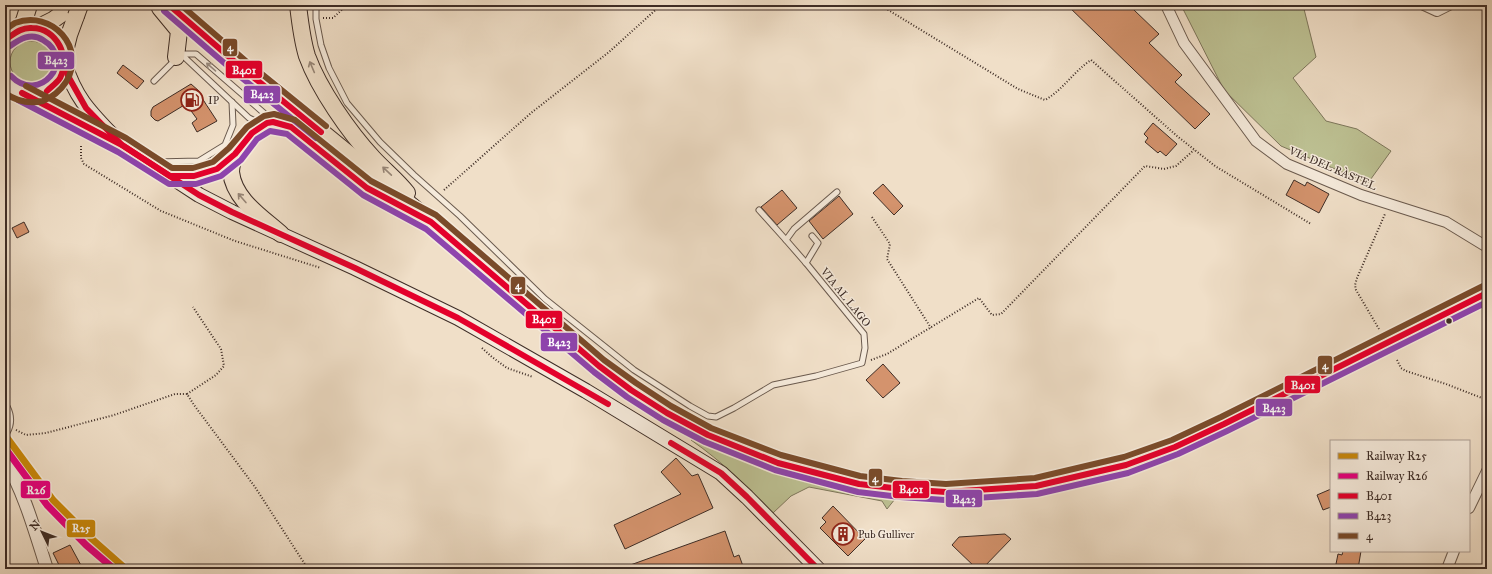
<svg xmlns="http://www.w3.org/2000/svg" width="1492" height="574" font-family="'IM FELL Great Primer',serif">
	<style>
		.green { fill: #bdc193; stroke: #7e775c }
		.building { fill: #d4936d; stroke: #3e2d26 }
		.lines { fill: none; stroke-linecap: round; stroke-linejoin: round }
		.service-casing { stroke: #6a5a4e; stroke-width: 7 }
		.minor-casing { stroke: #6a5a4e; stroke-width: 12 }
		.tertiary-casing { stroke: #6a5a4e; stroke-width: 14 }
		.secondary-casing { stroke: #3e2d26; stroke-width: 16 }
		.primary-casing { stroke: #3e2d26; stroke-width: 17 }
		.trunk-casing { stroke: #3e2d26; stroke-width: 18 }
		.path { stroke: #3e2d26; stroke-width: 2; stroke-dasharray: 1 2; stroke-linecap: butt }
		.service { stroke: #f5eadb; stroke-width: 5 }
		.minor { stroke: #f5eadb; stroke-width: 10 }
		.tertiary { stroke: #f5eadb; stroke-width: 12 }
		.secondary { stroke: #f5eadb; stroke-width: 14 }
		.primary { stroke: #f0dfc8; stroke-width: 15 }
		.trunk { stroke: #f0dfc8; stroke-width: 16 }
		.trunk-bridge-casing { stroke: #3e2d26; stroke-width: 18; stroke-linecap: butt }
		.trunk-bridge { stroke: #f0dfc8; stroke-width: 16 }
		.bus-1-casing { stroke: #f5eadb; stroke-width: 9 }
		.bus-2-casing { stroke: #f5eadb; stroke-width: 9 }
		.bus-3-casing { stroke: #f5eadb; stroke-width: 9 }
		.bus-1 { stroke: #e4002b; stroke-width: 6 }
		.bus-2 { stroke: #8e44ad; stroke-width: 6 }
		.bus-3 { stroke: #7a4b2a; stroke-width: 6 }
		.rail-1-casing { stroke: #f5eadb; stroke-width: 10 }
		.rail-2-casing { stroke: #f5eadb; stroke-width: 10 }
		.rail-1 { stroke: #c9880a; stroke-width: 7 }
		.rail-2 { stroke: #e5007d; stroke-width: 7 }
		.oneway { stroke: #9a8c80 }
		.oneway2 { stroke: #978677 }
		.bus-dot { fill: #3e2d26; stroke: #f5eadb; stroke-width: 1.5 }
		.labels { text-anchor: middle; stroke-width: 3; stroke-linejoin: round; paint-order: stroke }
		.poi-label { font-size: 11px; fill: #3e2d26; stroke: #f5eadb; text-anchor: start }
		.street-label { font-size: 11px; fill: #3e2d26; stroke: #f5eadb }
		.line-badge { stroke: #f5eadb; stroke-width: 1.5 }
		.badge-label { font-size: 11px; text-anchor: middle; font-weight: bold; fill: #fff }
	</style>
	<rect width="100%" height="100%" fill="#f0dfc8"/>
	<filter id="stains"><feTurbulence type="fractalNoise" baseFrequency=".005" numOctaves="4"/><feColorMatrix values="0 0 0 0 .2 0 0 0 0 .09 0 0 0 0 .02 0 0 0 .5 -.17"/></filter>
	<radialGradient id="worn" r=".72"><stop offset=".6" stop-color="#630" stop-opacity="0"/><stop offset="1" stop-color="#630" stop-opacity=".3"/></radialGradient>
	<g class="green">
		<polygon points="1181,5 1303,5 1316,57 1293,78 1326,121 1357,129 1391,151 1368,183 1281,146 1224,90"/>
		<circle cx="31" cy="62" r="21"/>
		<path d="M 692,439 C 757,470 824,488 895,499 L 887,509 L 882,501 L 809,487 L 791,496 L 773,513 C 745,485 724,463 691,440 Z"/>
	</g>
	<g class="building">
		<polygon points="1067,5 1138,5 1134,10 1159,34 1149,43 1182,75 1175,82 1210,114 1195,129"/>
		<polygon points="123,65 144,81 137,89 117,73"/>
		<polygon points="191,84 199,91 200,95 217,121 197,132 192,123 197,119 186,104 158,121 155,120 151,116 151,111 153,107"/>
		<polygon points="1153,123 1177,144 1166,156 1160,151 1158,153 1145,142 1148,138 1144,134"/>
		<polygon points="1294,180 1305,186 1307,182 1329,194 1319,213 1286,195"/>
		<polygon points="883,184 903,206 894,215 873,193"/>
		<polygon points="782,190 797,208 777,225 761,207"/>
		<polygon points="839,196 853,214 823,239 809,221"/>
		<polygon points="24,222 29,232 17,238 12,228"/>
		<polygon points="883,364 900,383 883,398 866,380"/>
		<polygon points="676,458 692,476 698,474 713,508 625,549 614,525 681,494 661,472"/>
		<polygon points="1331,489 1331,507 1323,510 1317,495"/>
		<polygon points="833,506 865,539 848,556 820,528 826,522 822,518"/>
		<polygon points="725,531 734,557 739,555 744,569 623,569 622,568"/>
		<polygon points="1005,534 1011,539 982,569 977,569 952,545 959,537"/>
		<polygon points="70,545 83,569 61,569 53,553"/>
		<polygon points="1343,551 1361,551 1358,569 1335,569 1338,554 1342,555"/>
	</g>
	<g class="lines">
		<g class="service-casing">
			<g id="service">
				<polyline points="316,5 316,19 321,45 329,68 347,103 380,142 414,175 460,216 545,299 634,370 690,406 708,416 716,417 734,408 773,385 816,376 862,363 865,348 864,334 806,263 786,240 794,229 837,192"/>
				<polyline points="154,81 181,54 196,54 265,114 267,123 257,122 249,118 181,54"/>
				<polyline points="155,162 199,161 225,145 233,125 232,102"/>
				<polyline points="759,210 786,240"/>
				<polyline points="806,263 818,243 812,236"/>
			</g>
		</g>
		<g class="minor-casing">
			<g id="minor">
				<polyline points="1166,5 1184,43 1256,141 1287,164 1361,195 1446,222 1487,247"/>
				<polyline points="1424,5 1437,11 1449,5"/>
				<path d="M 5,408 C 9,416 9,424 5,431"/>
				<polyline points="1469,508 1487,471"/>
				<polyline points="1447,569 1454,551"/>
			</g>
		</g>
		<g class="tertiary-casing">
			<path id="tertiary" d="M 5,460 C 25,494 35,532 47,569"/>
		</g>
		<g class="secondary-casing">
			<g id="secondary">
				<path d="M 5,40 C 37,6 86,51 56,83 C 51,89 43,93 35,94 C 23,95 13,91 5,82"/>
				<path d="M 65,64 C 75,97 89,111 112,135"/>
				<polyline points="22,93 122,145 170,176 199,195 232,212 355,268 458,318 586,391 721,473 747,497 818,569"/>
			</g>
		</g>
		<g class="primary-casing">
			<polyline id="primary" points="1365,353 1487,293"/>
		</g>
		<g class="trunk-casing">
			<g id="trunk">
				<path d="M 169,5 C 255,79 344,149 431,222 C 476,259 519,298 563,335 C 586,355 609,375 634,392 C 767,481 929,514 1085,476 C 1183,452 1275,398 1365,353"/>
				<path d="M 298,5 C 300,22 302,40 307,56 C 319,89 349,132 373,158 C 384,170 397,180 407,193"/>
				<polyline points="160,8 179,31 176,57"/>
				<polyline points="37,28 53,20 74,5"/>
				<polyline points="18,30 24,21 29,5"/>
				<polyline points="64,55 69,35 76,16"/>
				<path d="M 235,154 C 233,160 231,166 231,172 C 234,200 262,217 281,234"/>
				<path d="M 170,176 C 186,176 204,177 218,168 C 236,157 256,117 278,123 C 292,126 302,136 314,145 C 331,159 348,174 366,187 C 376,195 389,200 400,206"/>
			</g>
		</g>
		<g class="path">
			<path d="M 880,5 L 1018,89 L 1045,100 C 1064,89 1073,72 1091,60 L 1177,136 L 1215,166 L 1311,224"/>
			<polyline points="323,18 333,18 347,5"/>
			<polyline points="81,146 81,158 84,164 161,211 235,241 321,268"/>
			<polyline points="444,190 531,113 609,52 661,5"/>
			<polyline points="872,217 890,244 887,259 931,328"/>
			<polyline points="1379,329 1356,290 1355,285 1357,278 1385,214"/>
			<polyline points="482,348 492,357 507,368 533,377"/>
			<polyline points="871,360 887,354 979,298 992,315 1001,314 1145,166 1164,169 1176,166 1194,150"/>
			<polyline points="1397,360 1401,368 1406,371 1446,384 1487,400"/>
			<polyline points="187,394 216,375 224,366 221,349 193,307"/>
			<polyline points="16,430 26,435 46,433 114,415 175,394 187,394 194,405 255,487 308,569"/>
			<polyline points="31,484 35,485 74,525 121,569"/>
		</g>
		<use href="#service" class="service"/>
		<use href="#minor" class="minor"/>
		<use href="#tertiary" class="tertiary"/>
		<use href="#secondary" class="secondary"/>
		<use href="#primary" class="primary"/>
		<use href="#trunk" class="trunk"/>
		<g class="trunk-bridge-casing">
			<polyline id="trunk-bridge" points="76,16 80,5"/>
		</g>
		<use href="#trunk-bridge" class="trunk-bridge"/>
		<g class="bus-1-casing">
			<g id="bus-1">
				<polyline points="169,5 242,68 321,132"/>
				<path d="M 5,40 C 14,34 21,27 32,28 C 57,28 71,58 60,78 C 57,83 51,87 47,91"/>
				<polyline points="65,64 68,76 86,108 122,145 170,176 194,176 217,169 235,154 252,133 267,123 273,122 291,127 367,188 431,222 599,366 631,390 667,413 708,435 778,463 859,484 901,489 946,492 1036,486 1126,465 1175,447 1224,424 1487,293"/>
				<polyline points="22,93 122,145 199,195 232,212 355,268 458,318 608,404"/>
				<polyline points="671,443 721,473 747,497 818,569"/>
			</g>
		</g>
		<g class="bus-2-casing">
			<g id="bus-2">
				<polyline points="164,11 237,74 316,138"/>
				<path d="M 10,46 C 20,39 31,32 43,40 C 77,60 39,105 11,76"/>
				<polyline points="18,100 118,152 169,184 196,184 221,176 241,160 257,139 270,131 287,134 363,195 426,229 594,372 627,397 663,420 705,442 775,470 858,492 900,497 945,500 1037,494 1128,473 1178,454 1227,431 1487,302"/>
			</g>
		</g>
		<g class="bus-3-casing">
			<g id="bus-3">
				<polyline points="181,5 247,62 326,126"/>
				<path d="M 5,30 C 8,28 11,25 15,23 C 52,9 87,48 66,82 C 60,91 53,97 43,101 C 29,104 16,101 5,93"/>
				<polyline points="26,86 126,138 172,168 193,168 213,162 229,148 247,127 264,116 274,114 295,120 371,181 436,215 604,360 636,383 671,406 711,428 781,455 860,476 902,481 946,484 1035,478 1124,457 1172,440 1221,417 1483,286"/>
			</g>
		</g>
		<use href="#bus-1" class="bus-1"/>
		<use href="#bus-2" class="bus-2"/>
		<use href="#bus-3" class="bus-3"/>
		<g class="rail-1-casing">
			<polyline id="rail-1" points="5,435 53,500 92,539 126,569"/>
		</g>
		<g class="rail-2-casing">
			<polyline id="rail-2" points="5,448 47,505 86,545 114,569"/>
		</g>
		<use href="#rail-1" class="rail-1"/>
		<use href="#rail-2" class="rail-2"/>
	</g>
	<defs><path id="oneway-shaft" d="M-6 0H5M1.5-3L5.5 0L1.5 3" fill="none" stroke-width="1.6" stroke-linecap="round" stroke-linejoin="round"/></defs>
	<use class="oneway" href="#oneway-shaft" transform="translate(211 67) rotate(-139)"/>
	<g class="oneway2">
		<use href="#oneway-shaft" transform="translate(312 67) rotate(-113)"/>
		<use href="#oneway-shaft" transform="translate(387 171) rotate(-137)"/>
		<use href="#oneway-shaft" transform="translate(242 198) rotate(-131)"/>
	</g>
	<defs>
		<g id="fuel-ring" transform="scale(1.15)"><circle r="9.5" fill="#f5eadb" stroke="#8f2418" stroke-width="1.5"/><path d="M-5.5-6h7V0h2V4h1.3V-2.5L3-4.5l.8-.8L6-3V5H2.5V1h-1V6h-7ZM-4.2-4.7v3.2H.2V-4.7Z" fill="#8f2418"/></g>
		<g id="building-ring" transform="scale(1.15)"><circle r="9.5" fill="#f5eadb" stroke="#8f2418" stroke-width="1.5"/><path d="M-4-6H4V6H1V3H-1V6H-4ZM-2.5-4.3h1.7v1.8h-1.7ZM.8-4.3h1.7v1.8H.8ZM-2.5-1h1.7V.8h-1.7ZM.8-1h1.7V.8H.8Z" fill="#8f2418"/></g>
	</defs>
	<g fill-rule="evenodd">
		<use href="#fuel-ring" x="192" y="100"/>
		<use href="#building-ring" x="843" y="534"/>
	</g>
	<circle class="bus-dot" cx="1449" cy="321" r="3.5"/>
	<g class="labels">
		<g class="poi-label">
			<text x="208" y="104">IP</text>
			<text x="858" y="538">Pub Gulliver</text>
		</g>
		<g class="street-label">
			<text transform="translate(1333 168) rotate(23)" y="4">VIA DEL RÀSTEL</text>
			<text transform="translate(846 297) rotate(51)" y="4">VIA AL LAGO</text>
		</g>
	</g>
	<g class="line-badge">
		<rect x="222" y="38" width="16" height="19" rx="4" fill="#7a4b2a"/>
		<rect x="37" y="51" width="38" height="19" rx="4" fill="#8e44ad"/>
		<rect x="225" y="60" width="38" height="19" rx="4" fill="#e4002b"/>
		<rect x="243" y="85" width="38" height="19" rx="4" fill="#8e44ad"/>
		<rect x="510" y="276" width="16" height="19" rx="4" fill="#7a4b2a"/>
		<rect x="525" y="310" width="38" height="19" rx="4" fill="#e4002b"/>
		<rect x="540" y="332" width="38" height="20" rx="4" fill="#8e44ad"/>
		<rect x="1317" y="355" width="16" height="20" rx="4" fill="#7a4b2a"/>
		<rect x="1284" y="375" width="37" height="19" rx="4" fill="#e4002b"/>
		<rect x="1255" y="398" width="38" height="19" rx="4" fill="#8e44ad"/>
		<rect x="868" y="468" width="15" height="19" rx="4" fill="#7a4b2a"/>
		<rect x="892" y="480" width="38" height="19" rx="4" fill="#e4002b"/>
		<rect x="20" y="480" width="31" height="19" rx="4" fill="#e5007d"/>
		<rect x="945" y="489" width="38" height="19" rx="4" fill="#8e44ad"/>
		<rect x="66" y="519" width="30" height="19" rx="4" fill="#c9880a"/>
	</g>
	<g class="badge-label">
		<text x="230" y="51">4</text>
		<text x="56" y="64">B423</text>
		<text x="244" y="74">B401</text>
		<text x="262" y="98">B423</text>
		<text x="518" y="289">4</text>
		<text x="544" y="323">B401</text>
		<text x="559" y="346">B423</text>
		<text x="1325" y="369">4</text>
		<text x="1303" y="389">B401</text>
		<text x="1274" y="412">B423</text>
		<text x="875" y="482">4</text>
		<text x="911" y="493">B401</text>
		<text x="36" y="494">R26</text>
		<text x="964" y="503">B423</text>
		<text x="81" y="532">R25</text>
	</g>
	<rect width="1492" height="574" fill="none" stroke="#f0dfc8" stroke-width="20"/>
	<rect x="6" y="6" width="1480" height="562" fill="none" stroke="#3e2d26" stroke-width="2"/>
	<rect x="10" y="10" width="1472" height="554" fill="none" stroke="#3e2d26"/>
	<rect x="1330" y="440" width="140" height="112" fill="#f5eadb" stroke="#ac9e93"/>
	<rect x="1338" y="453" width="20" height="6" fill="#c9880a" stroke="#ac9e93"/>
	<text x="1366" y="460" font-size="12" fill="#3e2d26">Railway R25</text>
	<rect x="1338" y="473" width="20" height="6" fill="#e5007d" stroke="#ac9e93"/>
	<text x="1366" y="480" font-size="12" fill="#3e2d26">Railway R26</text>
	<rect x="1338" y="493" width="20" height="6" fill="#e4002b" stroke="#ac9e93"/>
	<text x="1366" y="500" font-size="12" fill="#3e2d26">B401</text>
	<rect x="1338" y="513" width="20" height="6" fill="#8e44ad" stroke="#ac9e93"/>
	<text x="1366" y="520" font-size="12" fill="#3e2d26">B423</text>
	<rect x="1338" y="533" width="20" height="6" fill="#7a4b2a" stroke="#ac9e93"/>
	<text x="1366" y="540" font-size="12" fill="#3e2d26">4</text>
	<g transform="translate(42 532) rotate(313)" stroke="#f5eadb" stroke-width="3" paint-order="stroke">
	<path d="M0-3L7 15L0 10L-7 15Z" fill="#3e2d26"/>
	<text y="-6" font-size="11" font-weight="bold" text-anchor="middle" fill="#3e2d26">N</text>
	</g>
	<rect width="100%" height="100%" filter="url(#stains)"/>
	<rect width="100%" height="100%" fill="url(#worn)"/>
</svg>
